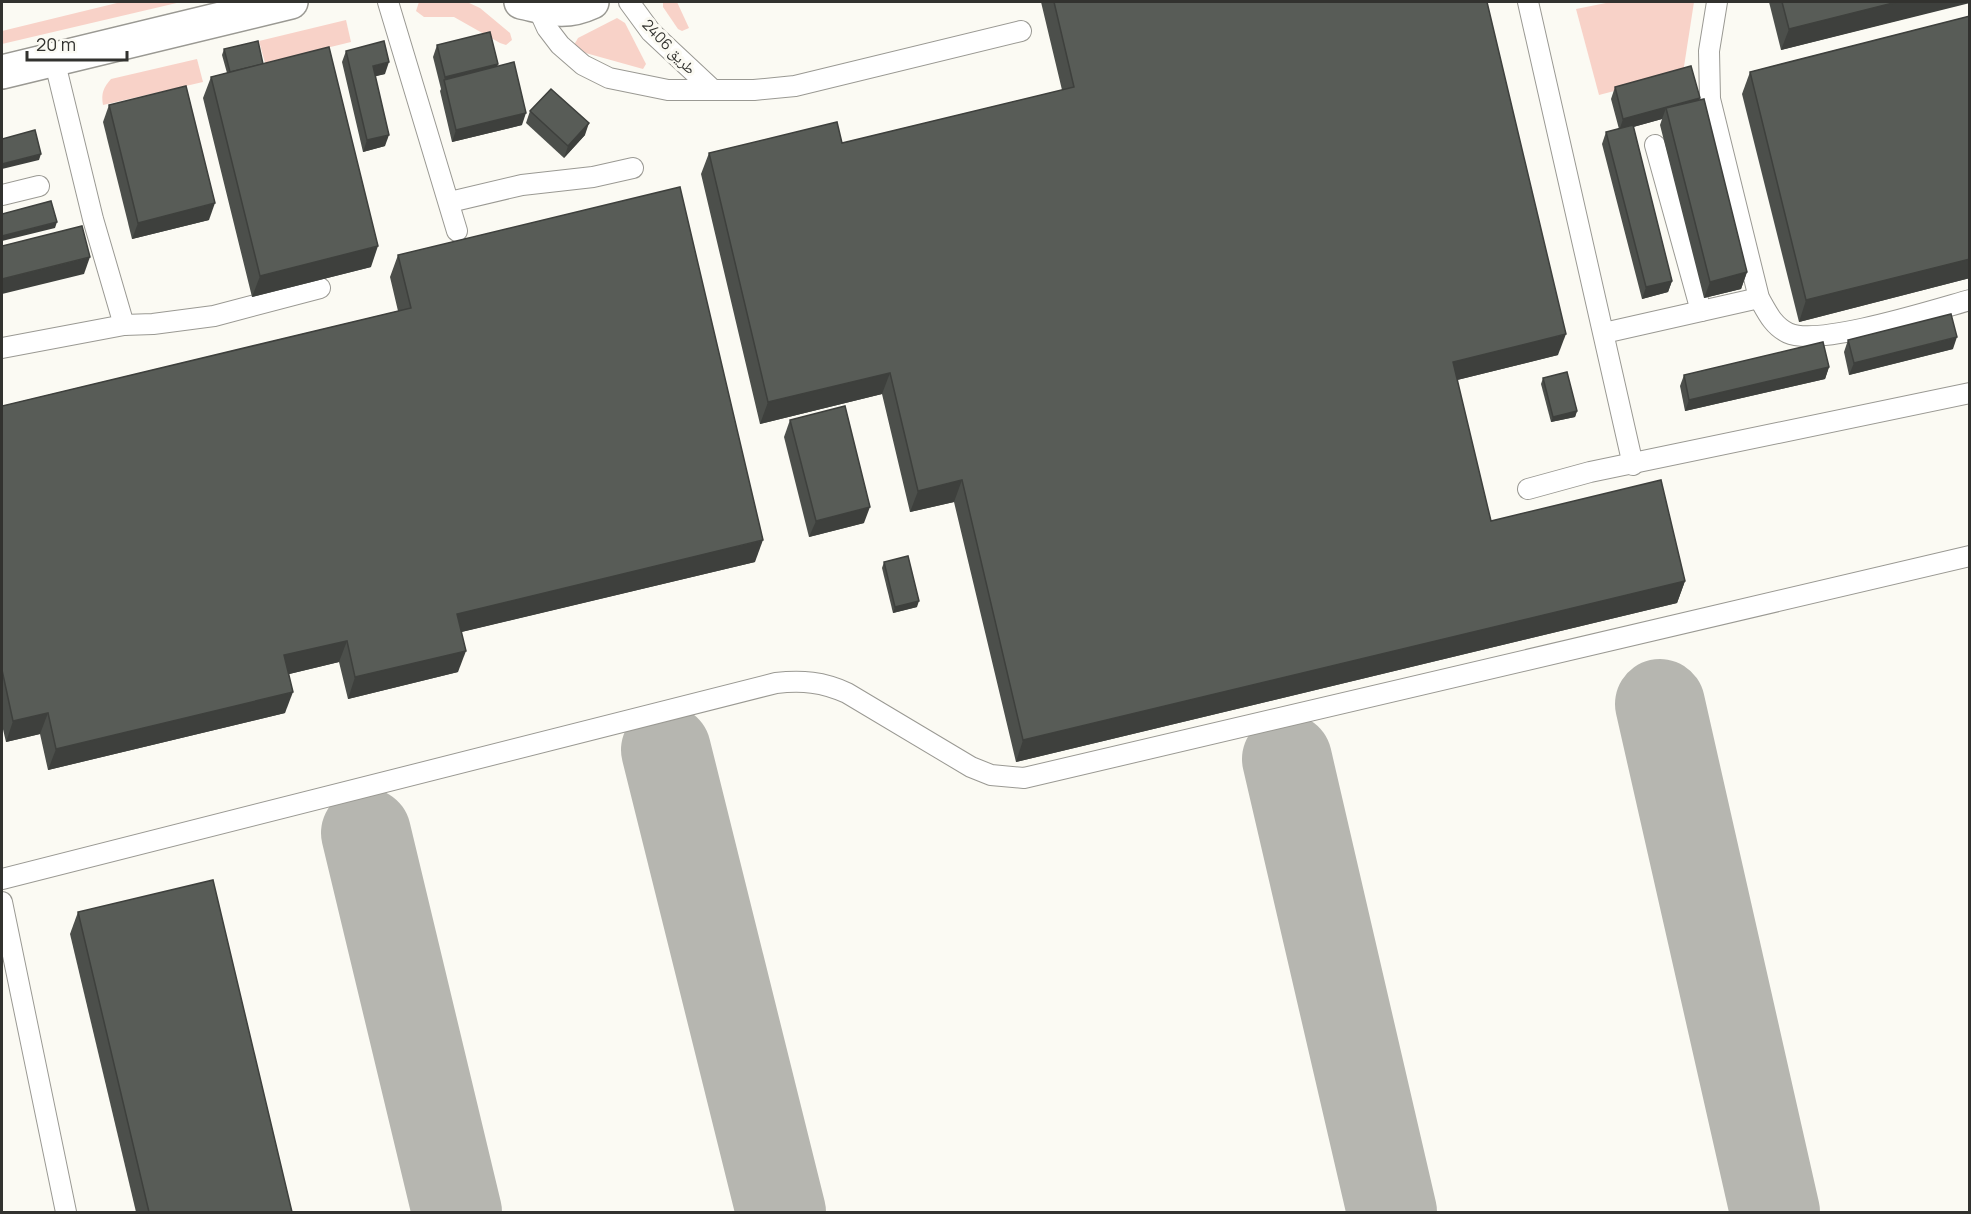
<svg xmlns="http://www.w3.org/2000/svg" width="1971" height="1214" font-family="Manrope,'Noto Naskh Arabic',sans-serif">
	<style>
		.green { fill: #f8d2c8 }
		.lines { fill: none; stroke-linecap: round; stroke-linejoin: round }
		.taxiway { stroke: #b6b6b0; stroke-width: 90 }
		.service-casing { stroke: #9a9993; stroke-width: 22 }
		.minor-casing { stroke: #9a9993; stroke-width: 36 }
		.service { stroke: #fff; stroke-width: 20 }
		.minor { stroke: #fff; stroke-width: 33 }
		.wall { fill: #4c4f4b }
		.shaded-wall { fill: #3e403d }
		.building { fill: #585c57; stroke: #3e403d; stroke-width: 1.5 }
		.labels { text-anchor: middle; stroke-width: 6; stroke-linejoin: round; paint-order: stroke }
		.street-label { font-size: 15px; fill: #32322f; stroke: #fbfaf3 }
	</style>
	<rect width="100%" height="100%" fill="#fbfaf3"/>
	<g class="green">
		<polygon points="121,2 181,2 2,44 2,31"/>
		<polygon points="419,2 467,2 480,8 510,33 512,40 506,45 500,43 454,17 424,17 416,11"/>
		<polygon points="663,2 677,2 689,28 682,31 678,29 663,7"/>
		<polygon points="1611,2 1694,2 1683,73 1599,95 1576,9"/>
		<polygon points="617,18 625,23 646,64 643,69 582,52 574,45 578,38"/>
		<polygon points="346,20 351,42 265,63 259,41"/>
		<path d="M 197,59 L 203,82 L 103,105 C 101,94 103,88 111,79 Z"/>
	</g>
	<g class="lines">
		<g class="taxiway">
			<polyline points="1660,704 1775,1212"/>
			<polyline points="666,750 781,1212"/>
			<polyline points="1287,759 1392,1212"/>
			<polyline points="366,833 457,1212"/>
		</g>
		<g class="service-casing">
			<g id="service">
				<polyline points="388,2 457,231"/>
				<polyline points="629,2 651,32 712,89"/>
				<polyline points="1528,2 1633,465"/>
				<path d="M 1717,2 L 1709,51 L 1710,99 L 1759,298 C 1767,312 1773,326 1788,333 C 1818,347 1934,310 1970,300"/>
				<polyline points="537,6 547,28 560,45 583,65 609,78 668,90 754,90 795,86 1021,31"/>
				<polyline points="54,59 93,219 124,325"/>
				<polyline points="1655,145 1701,311"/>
				<polyline points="2,195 39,186"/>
				<polyline points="450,202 522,185 593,177 633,168"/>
				<polyline points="1604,333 1759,298"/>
				<polyline points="2,348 124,325 153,324 214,316 320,288"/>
				<polyline points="1528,489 1590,472 1970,393"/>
				<path d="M 2,879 L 776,683 C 802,680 823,682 847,693 L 971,767 L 991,775 L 1024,778 L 1970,556"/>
				<polyline points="2,902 66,1212"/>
			</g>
		</g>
		<g class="minor-casing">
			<g id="minor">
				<path d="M 521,2 C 549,8 564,15 592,2"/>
				<polyline points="2,72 291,2"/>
			</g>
		</g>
		<use href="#service" class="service"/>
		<use href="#minor" class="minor"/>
	</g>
	<g class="wall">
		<polygon points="1041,2 1487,2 1558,355 1457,380 1491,521 1685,581 1677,603 1016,762 954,502 910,512 882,394 760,424 701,174 709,153 842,143 1062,90"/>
		<polygon points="1769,2 1970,2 1781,50"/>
		<polygon points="1970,16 1970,278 1799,322 1742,94 1750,72"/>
		<polygon points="437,45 498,64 497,67 522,125 452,142 440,91 441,89 433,57"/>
		<polygon points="224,49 263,64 371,267 252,297 203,98 211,77 227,73 222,55"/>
		<polygon points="346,51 385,74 375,76 385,146 363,152 342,62"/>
		<polygon points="1615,87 1699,100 1747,272 1741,289 1704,298 1660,125 1662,119 1633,127 1672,281 1668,292 1642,299 1602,144 1606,132 1619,129 1611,99"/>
		<polygon points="109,105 209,220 132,239 103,122"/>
		<polygon points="530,111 585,135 564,158 526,123"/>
		<polygon points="398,255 755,562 461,632 458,672 348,699 339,662 289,674 285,713 48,770 40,734 6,742 2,725 2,406 398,311 390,277"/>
		<polygon points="1848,340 1953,349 1849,375 1844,352"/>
		<polygon points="1829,367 1825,379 1685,411 1680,386 1684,375"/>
		<polygon points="1543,378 1577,411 1575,417 1551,422 1541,384"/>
		<polygon points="790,420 864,523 809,537 784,437"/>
		<polygon points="884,562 917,607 893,613 882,568"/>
		<polygon points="78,912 292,1212 136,1212 70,934"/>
	</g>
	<g class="shaded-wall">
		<polygon points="1897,2 1970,2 1970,3 1781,50 1789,29"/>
		<polygon points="389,62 385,74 369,78 373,66"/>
		<polygon points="498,64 494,75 444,80 445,77"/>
		<polygon points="1700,98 1696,110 1666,108 1662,119 1619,131 1623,119"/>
		<polygon points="526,113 522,125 452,142 456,130"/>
		<polygon points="589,123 585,135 564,158 568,146"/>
		<polygon points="389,135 385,146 363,152 367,140"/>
		<polygon points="41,154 39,160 2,169 2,164"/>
		<polygon points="215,203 209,220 132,239 138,223"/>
		<polygon points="57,222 55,228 2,241 2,236"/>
		<polygon points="378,246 371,267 252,297 260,276"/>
		<polygon points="90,257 84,274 2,294 2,279"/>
		<polygon points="1970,259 1970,278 1799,322 1806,300"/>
		<polygon points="1747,272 1741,289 1704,298 1710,282"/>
		<polygon points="1672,281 1668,292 1642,299 1646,287"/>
		<polygon points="1566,334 1558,355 1445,383 1453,362"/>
		<polygon points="1957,337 1953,349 1849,375 1854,363"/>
		<polygon points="1829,367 1825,379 1685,411 1689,400"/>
		<polygon points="890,373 882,394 760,424 768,402"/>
		<polygon points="1577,411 1575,417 1551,422 1553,417"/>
		<polygon points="962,480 954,502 910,512 918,491"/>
		<polygon points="870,507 864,523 809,537 816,521"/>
		<polygon points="763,540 755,562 449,635 457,614"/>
		<polygon points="1685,581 1677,603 1016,762 1023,740"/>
		<polygon points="919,601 917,607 893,613 895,607"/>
		<polygon points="347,641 339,662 277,677 284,655"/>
		<polygon points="466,651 458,672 348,699 355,677"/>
		<polygon points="293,692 285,713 48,770 56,749"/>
		<polygon points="48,713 40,734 6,742 13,721"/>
	</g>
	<g class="building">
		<polygon points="1054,2 1487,2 1566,334 1453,362 1491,521 1661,480 1685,581 1023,740 962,480 918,491 890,373 768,402 709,153 837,122 842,143 1074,87"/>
		<polygon points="1782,2 1897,2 1789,29"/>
		<polygon points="1970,16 1970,259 1806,300 1750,72"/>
		<polygon points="490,32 498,64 445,77 437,45"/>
		<polygon points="258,41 263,64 230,72 224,49"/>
		<polygon points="384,41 389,62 373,66 389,135 367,140 346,51"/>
		<polygon points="329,47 378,246 260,276 211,77"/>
		<polygon points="514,62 526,113 456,130 444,80"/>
		<polygon points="1691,66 1700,98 1623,119 1615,87"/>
		<polygon points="186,86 215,203 138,223 109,105"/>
		<polygon points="551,89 589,123 568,146 530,111"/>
		<polygon points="1704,99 1747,272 1710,282 1666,108"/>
		<polygon points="1633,125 1672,281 1646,287 1606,132"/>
		<polygon points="35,130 41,154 2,164 2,139"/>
		<polygon points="680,187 763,540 457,614 466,651 355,677 347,641 284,655 293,692 56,749 48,713 13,721 2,670 2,406 411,308 398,255"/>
		<polygon points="51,201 57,222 2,236 2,214"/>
		<polygon points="82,226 90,257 2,279 2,246"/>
		<polygon points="1951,314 1957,337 1854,363 1848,340"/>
		<polygon points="1823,342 1829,367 1689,400 1684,375"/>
		<polygon points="1567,372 1577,411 1553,417 1543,378"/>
		<polygon points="845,406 870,507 816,521 790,420"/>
		<polygon points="908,556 919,601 895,607 884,562"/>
		<polygon points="213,880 292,1212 149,1212 78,912"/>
	</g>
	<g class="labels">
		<g class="street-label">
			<text transform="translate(669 47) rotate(46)" y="5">طريق 2406</text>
		</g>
	</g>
	<rect width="1971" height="1214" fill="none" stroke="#32322f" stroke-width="6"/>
	<path d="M27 51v9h100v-9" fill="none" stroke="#32322f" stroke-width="3"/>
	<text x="36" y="51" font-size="18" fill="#32322f" stroke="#fbfaf3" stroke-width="4.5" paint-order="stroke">20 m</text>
</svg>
